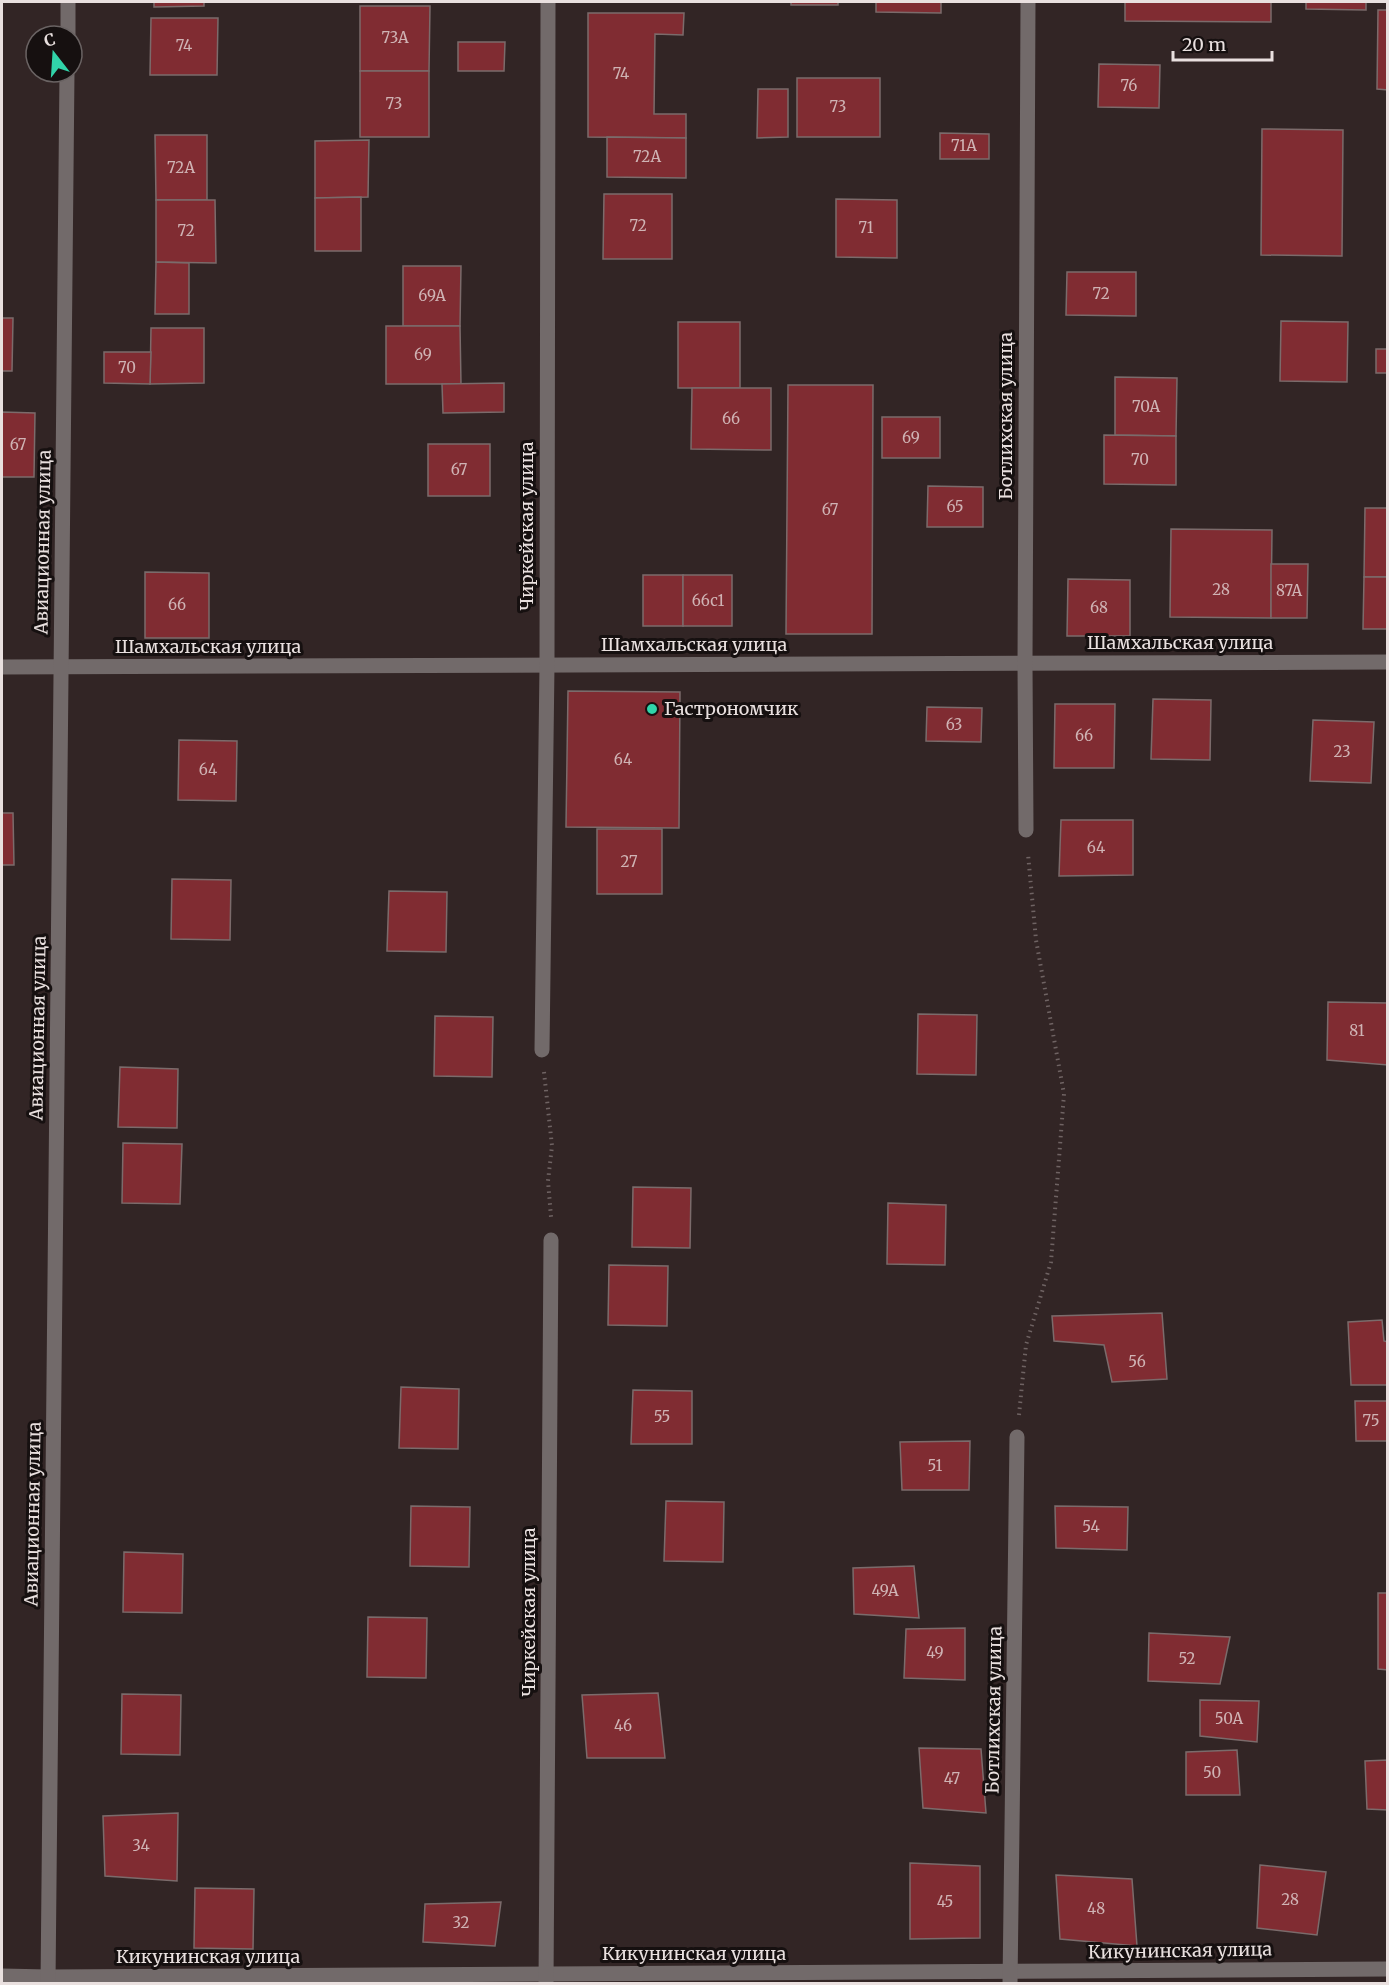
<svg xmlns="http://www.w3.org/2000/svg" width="1389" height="1985" font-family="Merriweather,serif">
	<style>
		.building { fill: #802c32; stroke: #7b6b6b; stroke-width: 1.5 }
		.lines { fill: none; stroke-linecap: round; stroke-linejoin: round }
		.path { stroke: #6f6363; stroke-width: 4; stroke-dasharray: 1.5 4.5; stroke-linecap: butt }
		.minor { stroke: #726a6a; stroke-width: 15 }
		.poi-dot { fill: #31d4a9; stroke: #161010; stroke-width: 2 }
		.labels { text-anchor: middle; stroke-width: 6; stroke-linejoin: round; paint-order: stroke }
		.number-label { font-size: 15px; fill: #cfb3b4 }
		.street-label { font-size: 18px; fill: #e9e0df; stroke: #161010 }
		.poi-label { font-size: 18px; fill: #e9e0df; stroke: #161010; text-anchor: start }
	</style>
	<rect width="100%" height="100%" fill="#322525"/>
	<g class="building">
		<polygon points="154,2 204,2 204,6 154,7"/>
		<rect x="791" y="2" width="47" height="3"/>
		<polygon points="876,2 941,2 941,13 876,12"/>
		<polygon points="1125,2 1271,2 1271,22 1125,21"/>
		<polygon points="1306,2 1366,2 1366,10 1306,9"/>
		<polygon points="360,6 430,6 429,71 360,71"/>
		<polygon points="1378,10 1388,10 1388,90 1377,89"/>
		<polygon points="588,13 684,13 683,35 655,34 654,114 686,114 686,138 588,137"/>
		<polygon points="151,18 218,18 217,75 150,75"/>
		<polygon points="458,42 505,42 504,71 458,71"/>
		<polygon points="1099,64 1160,65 1159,108 1098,107"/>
		<rect x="360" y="71" width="69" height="66"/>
		<rect x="797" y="78" width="83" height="59"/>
		<polygon points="758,89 788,89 788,137 757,138"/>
		<polygon points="1262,129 1343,130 1342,256 1261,255"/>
		<polygon points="940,133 989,134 989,159 940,159"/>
		<polygon points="155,135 207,135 207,200 156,200"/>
		<polygon points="607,137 686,138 686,178 607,177"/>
		<polygon points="369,140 368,197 315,198 315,141"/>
		<polygon points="604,194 672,194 672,259 603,259"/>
		<polygon points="361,197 361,251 315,251 315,198"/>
		<polygon points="836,199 897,200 897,258 836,257"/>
		<polygon points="156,200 215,200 216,263 156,262"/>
		<polygon points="156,262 189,263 189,314 155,314"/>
		<polygon points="403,266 461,266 460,326 403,326"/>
		<polygon points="1067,272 1136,272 1136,316 1066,315"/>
		<polygon points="2,318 13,318 12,371 2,371"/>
		<polygon points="1281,321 1348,322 1347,382 1280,381"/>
		<rect x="678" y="322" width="62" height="66"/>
		<polygon points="386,326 460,326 461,384 386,384"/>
		<polygon points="151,328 204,328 204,383 150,384"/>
		<rect x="1376" y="349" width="12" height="24"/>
		<polygon points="104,352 151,352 150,384 104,383"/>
		<polygon points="1115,377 1177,378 1176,436 1115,435"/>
		<polygon points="504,383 504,412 443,413 442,384"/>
		<polygon points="788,385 873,385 872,634 786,634"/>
		<polygon points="692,388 771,388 771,450 691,449"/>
		<polygon points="2,412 35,413 34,477 2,477"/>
		<rect x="882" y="417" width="58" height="41"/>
		<polygon points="1104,435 1176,436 1176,485 1104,484"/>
		<rect x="428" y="444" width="62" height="52"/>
		<polygon points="928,486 983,487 983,527 927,527"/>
		<polygon points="1365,508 1388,508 1388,577 1364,577"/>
		<polygon points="1171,529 1272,530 1271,618 1170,617"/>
		<polygon points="1271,564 1308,564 1307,618 1271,618"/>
		<polygon points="145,572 209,573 209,638 145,638"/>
		<rect x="643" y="575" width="40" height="51"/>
		<rect x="683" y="575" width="49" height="51"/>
		<polygon points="1364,577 1388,577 1388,629 1363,629"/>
		<polygon points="1068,579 1130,580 1130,636 1067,636"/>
		<polygon points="568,691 680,692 679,828 566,827"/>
		<polygon points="1153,699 1211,700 1210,760 1151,759"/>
		<polygon points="1055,704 1115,704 1114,768 1054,768"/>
		<polygon points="927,707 982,708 981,742 926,741"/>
		<polygon points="1313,720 1374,722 1371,783 1310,781"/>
		<polygon points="179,740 237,741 236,801 178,800"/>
		<polygon points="2,813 13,813 14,865 2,865"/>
		<polygon points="1061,820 1133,820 1133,875 1059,876"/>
		<rect x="597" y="829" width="65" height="65"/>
		<polygon points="172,879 231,880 230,940 171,939"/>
		<polygon points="389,891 447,892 446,952 387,951"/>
		<polygon points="1328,1002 1388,1003 1388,1065 1327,1060"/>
		<polygon points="918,1014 977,1015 976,1075 917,1074"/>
		<polygon points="435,1016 493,1017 492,1077 434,1076"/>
		<polygon points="120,1067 178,1069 177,1128 118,1127"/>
		<polygon points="123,1143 182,1144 180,1204 122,1203"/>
		<polygon points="633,1187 691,1188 690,1248 632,1247"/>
		<polygon points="888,1203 946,1205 945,1265 887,1264"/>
		<polygon points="609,1265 668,1266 667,1326 608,1325"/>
		<polygon points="1162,1313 1167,1379 1112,1382 1104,1345 1054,1341 1052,1316"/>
		<polygon points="1382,1320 1384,1341 1388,1342 1388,1385 1351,1385 1348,1322"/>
		<polygon points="401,1387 459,1389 458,1449 399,1448"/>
		<polygon points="633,1390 692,1391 692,1444 631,1444"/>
		<polygon points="1355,1401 1388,1401 1388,1441 1356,1441"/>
		<polygon points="970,1441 969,1490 902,1490 900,1442"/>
		<polygon points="666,1501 724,1502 723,1562 664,1561"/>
		<polygon points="411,1506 470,1507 469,1567 410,1566"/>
		<polygon points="1055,1506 1128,1507 1127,1550 1056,1548"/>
		<polygon points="124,1552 183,1554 182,1613 123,1612"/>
		<polygon points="914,1566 919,1618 854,1614 853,1568"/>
		<polygon points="1378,1593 1388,1593 1388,1670 1378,1669"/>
		<polygon points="368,1617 427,1618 426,1678 367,1677"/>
		<polygon points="965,1628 965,1680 904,1678 906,1629"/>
		<polygon points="1149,1633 1230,1637 1220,1684 1148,1681"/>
		<polygon points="658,1693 665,1758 587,1758 582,1695"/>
		<polygon points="122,1694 181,1695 180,1755 121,1754"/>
		<polygon points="1200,1700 1259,1701 1257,1742 1200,1736"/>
		<polygon points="919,1748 981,1749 986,1813 923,1808"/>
		<polygon points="1237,1750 1240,1795 1186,1795 1186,1752"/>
		<polygon points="1388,1760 1388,1810 1367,1809 1365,1761"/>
		<polygon points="178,1813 177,1881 105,1876 103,1816"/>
		<polygon points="910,1863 980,1866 980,1938 910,1939"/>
		<polygon points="1260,1865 1326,1872 1317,1935 1257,1928"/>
		<polygon points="1056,1875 1132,1879 1137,1946 1060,1939"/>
		<polygon points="195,1888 254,1889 253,1949 194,1948"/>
		<polygon points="501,1902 495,1946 423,1942 425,1904"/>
	</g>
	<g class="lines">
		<g class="path">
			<polyline points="544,1072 552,1146 548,1181 551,1217"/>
			<polyline points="1019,1415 1026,1345 1051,1262 1064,1094 1036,940 1028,854"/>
		</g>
		<g class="minor">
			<polyline points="68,36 68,2"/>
			<polyline points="2,667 1388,662"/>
			<polyline points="1026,830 1025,663 1028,2"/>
			<polyline points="542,1050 547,666 548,2"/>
			<polyline points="2,1976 48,1977 1388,1969"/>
			<polyline points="48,1984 67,72"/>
			<polyline points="546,1984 551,1240"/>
			<polyline points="1010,1984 1017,1437"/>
		</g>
	</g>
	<circle class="poi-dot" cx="652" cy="709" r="6"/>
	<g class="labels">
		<g class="number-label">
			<text x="395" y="43">73А</text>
			<text x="184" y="51">74</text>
			<text x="621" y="79">74</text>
			<text x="1129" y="91">76</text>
			<text x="394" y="109">73</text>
			<text x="838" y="112">73</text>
			<text x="964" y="151">71А</text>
			<text x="647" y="162">72А</text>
			<text x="181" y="173">72А</text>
			<text x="638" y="231">72</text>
			<text x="866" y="233">71</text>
			<text x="186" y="236">72</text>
			<text x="1101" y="299">72</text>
			<text x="432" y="301">69А</text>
			<text x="423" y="360">69</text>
			<text x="127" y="373">70</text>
			<text x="1146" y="412">70А</text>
			<text x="731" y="424">66</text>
			<text x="911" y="443">69</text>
			<text x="18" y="450">67</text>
			<text x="1140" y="465">70</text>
			<text x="459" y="475">67</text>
			<text x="955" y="512">65</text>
			<text x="830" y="515">67</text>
			<text x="1221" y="595">28</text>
			<text x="1289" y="596">87А</text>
			<text x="708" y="606">66с1</text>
			<text x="177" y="610">66</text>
			<text x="1099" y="613">68</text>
			<text x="954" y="730">63</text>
			<text x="1084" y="741">66</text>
			<text x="1342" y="757">23</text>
			<text x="623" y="765">64</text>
			<text x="208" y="775">64</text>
			<text x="1096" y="853">64</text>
			<text x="629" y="867">27</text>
			<text x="1357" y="1036">81</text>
			<text x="1137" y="1367">56</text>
			<text x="662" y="1422">55</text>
			<text x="1371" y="1426">75</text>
			<text x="935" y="1471">51</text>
			<text x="1091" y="1532">54</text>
			<text x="885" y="1596">49А</text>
			<text x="935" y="1658">49</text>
			<text x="1187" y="1664">52</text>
			<text x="1229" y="1724">50А</text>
			<text x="623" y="1731">46</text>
			<text x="1212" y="1778">50</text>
			<text x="952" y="1784">47</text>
			<text x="141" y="1851">34</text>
			<text x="1290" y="1905">28</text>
			<text x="945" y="1907">45</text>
			<text x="1096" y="1914">48</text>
			<text x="461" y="1928">32</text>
		</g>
		<g class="street-label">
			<text transform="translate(1006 416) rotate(-90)" y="6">Ботлихская улица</text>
			<text transform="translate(527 526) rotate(-90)" y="6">Чиркейская улица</text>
			<text transform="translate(43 542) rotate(-89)" y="6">Авиационная улица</text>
			<text x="1180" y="649">Шамхальская улица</text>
			<text x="694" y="651">Шамхальская улица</text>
			<text x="208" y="653">Шамхальская улица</text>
			<text transform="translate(38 1028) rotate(-89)" y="6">Авиационная улица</text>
			<text transform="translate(33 1514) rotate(-89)" y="6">Авиационная улица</text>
			<text transform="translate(529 1612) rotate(-90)" y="6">Чиркейская улица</text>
			<text transform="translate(994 1710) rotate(-89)" y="6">Ботлихская улица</text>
			<text transform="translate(1180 1951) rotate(-1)" y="6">Кикунинская улица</text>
			<text x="694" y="1960">Кикунинская улица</text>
			<text x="208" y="1963">Кикунинская улица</text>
		</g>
		<g class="poi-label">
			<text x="664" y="715">Гастрономчик</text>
		</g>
	</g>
	<rect width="1389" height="1985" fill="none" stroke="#e9e0df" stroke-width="6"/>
	<g transform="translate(54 54) rotate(343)"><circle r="28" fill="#161010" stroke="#6a6363" stroke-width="1.5"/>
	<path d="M0-4.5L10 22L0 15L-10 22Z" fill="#31d4a9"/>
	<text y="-9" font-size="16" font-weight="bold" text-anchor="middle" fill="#e9e0df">С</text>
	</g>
	<path d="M1173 51v9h99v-9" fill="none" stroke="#e9e0df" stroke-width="3"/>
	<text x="1182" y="51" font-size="18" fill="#e9e0df" stroke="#161010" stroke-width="4.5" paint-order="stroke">20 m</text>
</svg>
